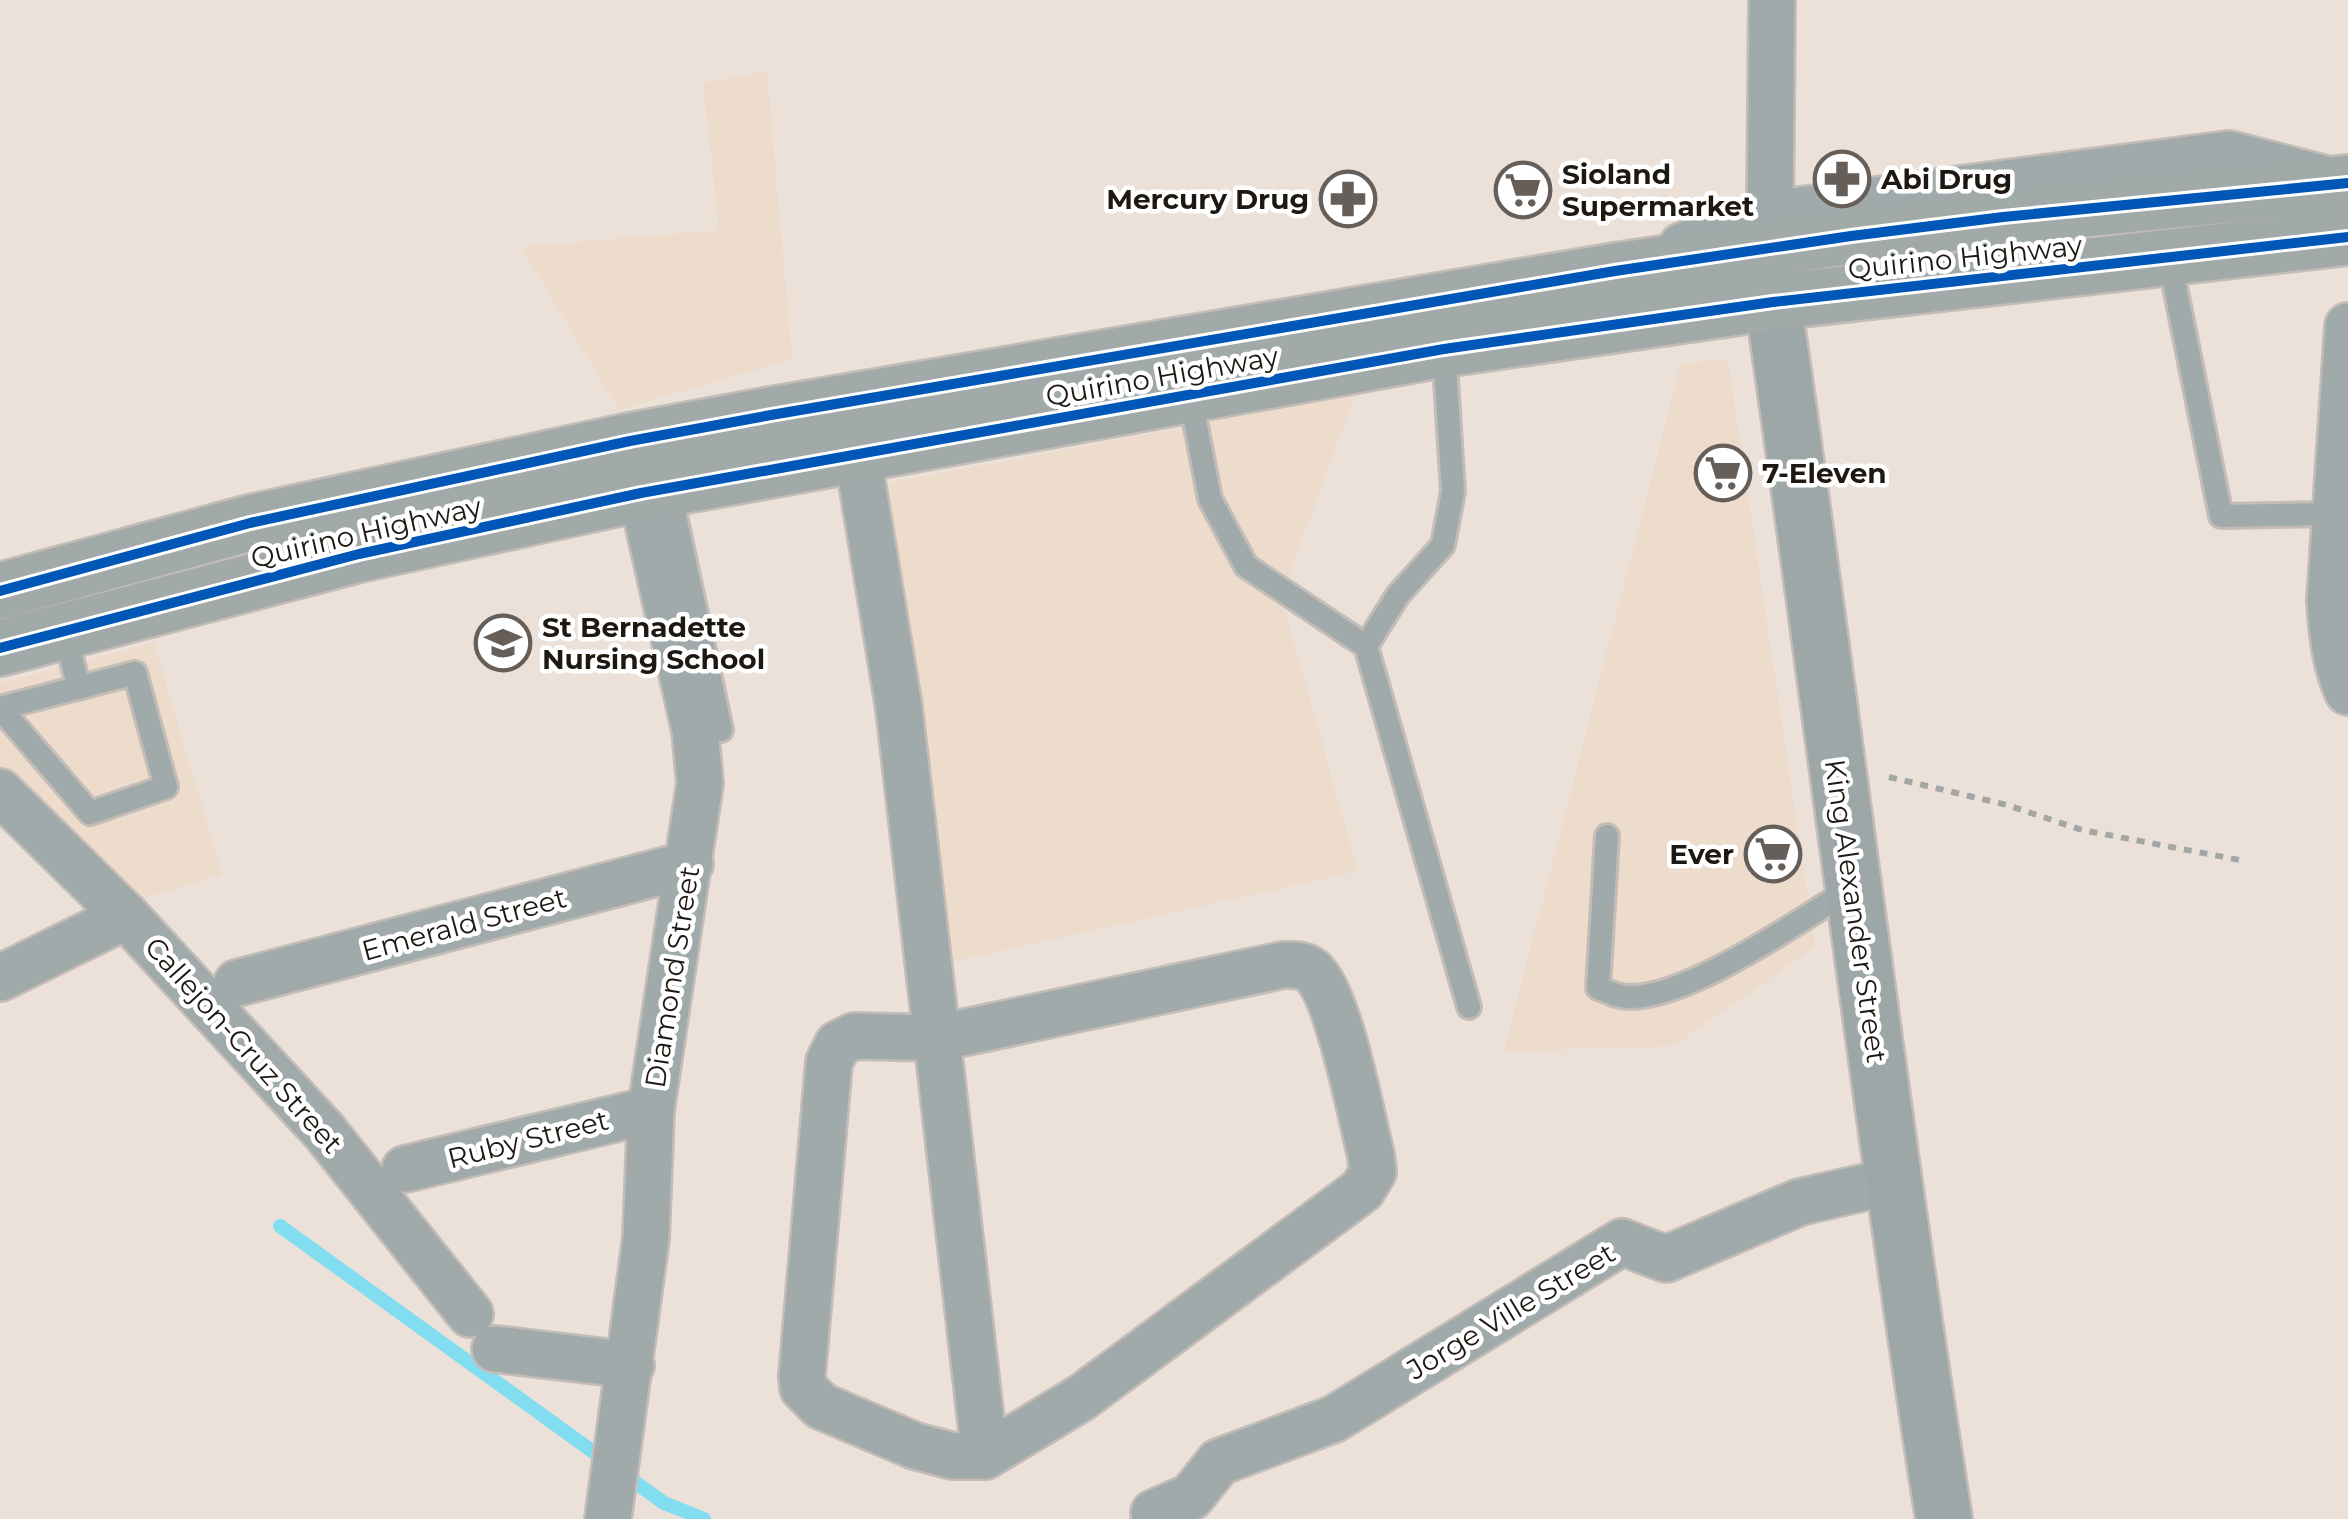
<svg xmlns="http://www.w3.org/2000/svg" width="2348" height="1519" font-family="Montserrat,sans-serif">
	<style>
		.built { fill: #eddbcc }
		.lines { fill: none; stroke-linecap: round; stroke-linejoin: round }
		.stream { stroke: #83ddf0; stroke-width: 14 }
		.lane-casing { stroke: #c4bdb7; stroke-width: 28 }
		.street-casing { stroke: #c4bdb7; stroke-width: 50 }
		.secondary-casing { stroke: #c4bdb7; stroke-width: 60 }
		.primary-casing { stroke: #c4bdb7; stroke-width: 60 }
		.path { stroke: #a4a6a5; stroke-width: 6; stroke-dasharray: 8 8; stroke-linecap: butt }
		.lane { stroke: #a0aaab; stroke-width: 22 }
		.street { stroke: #a0aaab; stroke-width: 45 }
		.secondary { stroke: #9ea7a8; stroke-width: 55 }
		.primary { stroke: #a1aaa9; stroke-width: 55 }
		.path-bridge { stroke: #a4a6a5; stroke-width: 6; stroke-dasharray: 8 8; stroke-linecap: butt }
		.cycleway-casing { stroke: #fff; stroke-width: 16 }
		.cycleway { stroke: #0057b8; stroke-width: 10 }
		.labels { text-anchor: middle; stroke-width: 9; stroke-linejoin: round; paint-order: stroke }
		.poi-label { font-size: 28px; font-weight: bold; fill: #1e1812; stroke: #fff; text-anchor: start }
		.street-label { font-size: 28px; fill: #1e1812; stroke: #fff }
	</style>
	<rect width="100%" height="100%" fill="#ebe1d9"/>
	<g class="built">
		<polygon points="767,71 792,359 619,410 521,247 719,230 703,83"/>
		<polygon points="1728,360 1815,947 1673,1046 1504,1051 1681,363"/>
		<polygon points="1355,395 1281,597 1358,871 906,972 874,704 908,696 873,486"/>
		<polygon points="154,643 222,875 136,900 0,772 0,683"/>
	</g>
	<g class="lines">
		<polyline class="stream" points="280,1226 664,1503 704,1519"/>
		<g class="lane-casing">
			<g id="lane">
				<polyline points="2169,257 2221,516 2335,514"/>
				<polyline points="1444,349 1453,491 1443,545 1398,595 1366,646 1469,1007"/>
				<polyline points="1190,395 1210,499 1246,566 1366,646"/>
				<polyline points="669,488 721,730"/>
				<polyline points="64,630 79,688"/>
				<polygon points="135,673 166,787 90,813 0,708"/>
				<path d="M 1607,836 L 1598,988 C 1605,990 1612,994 1620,996 C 1677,1007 1802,919 1852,888"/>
			</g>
		</g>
		<g class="street-casing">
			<g id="street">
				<polyline points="1770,214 1772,0"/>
				<polyline points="1682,246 1770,214 2229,154 2325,179"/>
				<path d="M 2348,326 L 2330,601 C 2332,632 2335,663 2348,692"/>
				<polyline points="857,452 899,708 985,1456"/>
				<polyline points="0,792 126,916 324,1131 470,1314"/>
				<path d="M 1283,965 C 1294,965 1303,964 1312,971 C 1339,994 1361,1116 1371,1155 L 1373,1172 L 1362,1190 L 1081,1398 L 985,1456 L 953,1456 L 915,1446 L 821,1406 L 803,1388 L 802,1376 L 829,1062 L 838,1044 L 854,1036 L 938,1038 Z"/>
				<polyline points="0,978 126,916"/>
				<polyline points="237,983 690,864"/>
				<polyline points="405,1169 651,1110"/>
				<polyline points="495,1349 631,1365"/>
				<polyline points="1154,1513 1191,1497 1219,1462 1334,1419 1622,1242 1666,1259 1800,1202 1892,1181"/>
				<polyline points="608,1519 646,1238 651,1110 700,783 695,730 634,460"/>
			</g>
		</g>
		<g class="secondary-casing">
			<path id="secondary" d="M 1773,302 C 1832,707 1880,1114 1944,1519"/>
		</g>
		<g class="primary-casing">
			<g id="primary">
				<polyline points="0,591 250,523 630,441 771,415 1615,271 1851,236 2003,217 2348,183"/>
				<polyline points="0,648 359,554 641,493 1444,349 1773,302 2348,237"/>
			</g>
		</g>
		<polyline class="path" points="1889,777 2007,805 2082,830 2245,861"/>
		<use href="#lane" class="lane"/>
		<use href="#street" class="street"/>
		<use href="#secondary" class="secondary"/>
		<use href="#primary" class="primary"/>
		<polyline class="path-bridge" points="1914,209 1927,319"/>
		<g class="cycleway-casing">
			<g id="cycleway">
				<polyline points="0,591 250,523 630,441 771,415 1615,271 1851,236 2003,217 2348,183"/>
				<polyline points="0,648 359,554 641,493 1444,349 1773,302 2348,237"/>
			</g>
		</g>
		<use href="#cycleway" class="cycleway"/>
	</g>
	<defs>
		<g id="pharmacy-ring" transform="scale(2.875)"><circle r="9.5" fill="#fff" stroke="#665e58" stroke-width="1.5"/><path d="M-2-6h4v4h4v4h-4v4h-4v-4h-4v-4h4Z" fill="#665e58"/></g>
		<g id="supermarket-ring" transform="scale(2.875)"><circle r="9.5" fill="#fff" stroke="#665e58" stroke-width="1.5"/><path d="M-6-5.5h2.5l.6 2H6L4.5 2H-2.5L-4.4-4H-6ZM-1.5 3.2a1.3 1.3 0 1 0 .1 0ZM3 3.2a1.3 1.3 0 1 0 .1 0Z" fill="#665e58"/></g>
		<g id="university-ring" transform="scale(2.875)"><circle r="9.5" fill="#fff" stroke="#665e58" stroke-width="1.5"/><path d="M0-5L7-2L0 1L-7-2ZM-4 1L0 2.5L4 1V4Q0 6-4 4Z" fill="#665e58"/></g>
	</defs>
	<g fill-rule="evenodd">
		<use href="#pharmacy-ring" x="1842" y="179"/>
		<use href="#supermarket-ring" x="1523" y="190"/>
		<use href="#pharmacy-ring" x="1348" y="199"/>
		<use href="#supermarket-ring" x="1723" y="473"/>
		<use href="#university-ring" x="503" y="643"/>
		<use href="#supermarket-ring" x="1773" y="854"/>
	</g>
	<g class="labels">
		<g class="poi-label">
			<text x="1562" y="184">Sioland<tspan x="1562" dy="32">Supermarket</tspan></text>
			<text x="1881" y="189">Abi Drug</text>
			<text x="1309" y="209" text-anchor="end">Mercury Drug</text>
			<text x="1762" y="483">7-Eleven</text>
			<text x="542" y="637">St Bernadette<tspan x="542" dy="32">Nursing School</tspan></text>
			<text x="1734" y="864" text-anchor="end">Ever</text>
		</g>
		<g class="street-label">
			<text transform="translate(1965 257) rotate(-6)" y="10">Quirino Highway</text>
			<text transform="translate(1162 376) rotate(-10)" y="10">Quirino Highway</text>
			<text transform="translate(366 532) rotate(-13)" y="10">Quirino Highway</text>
			<text transform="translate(1856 911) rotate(82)" y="10">King Alexander Street</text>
			<text transform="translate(464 924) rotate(-15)" y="10">Emerald Street</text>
			<text transform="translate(672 977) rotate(-81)" y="10">Diamond Street</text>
			<text transform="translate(244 1045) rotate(48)" y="10">Callejon-Cruz Street</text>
			<text transform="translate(528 1139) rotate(-14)" y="10">Ruby Street</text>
			<text transform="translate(1511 1311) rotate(-31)" y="10">Jorge Ville Street</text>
		</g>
	</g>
</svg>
